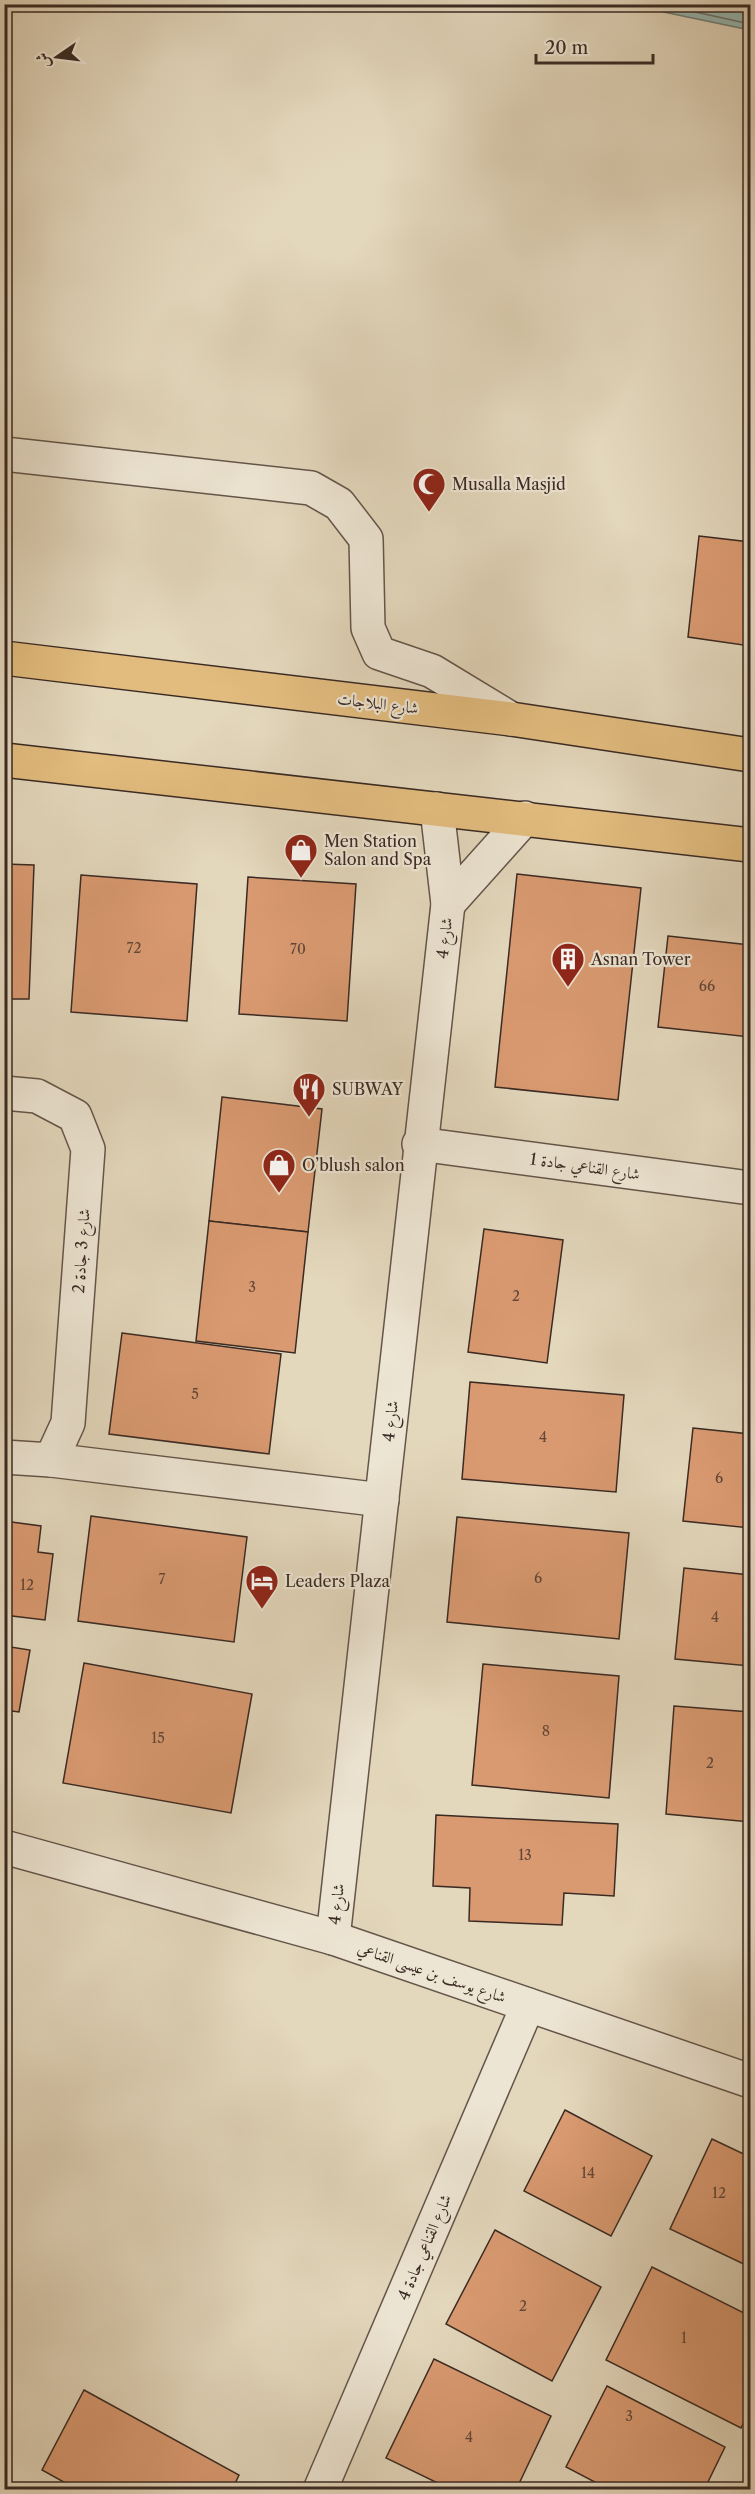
<svg xmlns="http://www.w3.org/2000/svg" width="755" height="2494" font-family="'Libre Caslon Text',Amiri,serif">
	<style>
		.water { fill: #95b9b3; stroke: #71807a; stroke-width: 1.5 }
		.lines { fill: none; stroke-linecap: round; stroke-linejoin: round }
		.shore { stroke: #68726c; stroke-width: 1.5 }
		.building { fill: #da9a71; stroke: #3a2a24; stroke-width: 1.5 }
		.minor-casing { stroke: #64554a; stroke-width: 36 }
		.major-casing { stroke: #3a2a24; stroke-width: 36 }
		.minor { stroke: #ede5d3; stroke-width: 33 }
		.major { stroke: #e2bc7e; stroke-width: 33 }
		.labels { text-anchor: middle; stroke-width: 4.5; stroke-linejoin: round; paint-order: stroke }
		.number-label { font-size: 14px; fill: #624637 }
		.poi-label { font-size: 16px; fill: #3a2a24; stroke: #ede5d3; text-anchor: start }
		.street-label { font-size: 16px; fill: #3a2a24; stroke: #ede5d3 }
	</style>
	<rect width="100%" height="100%" fill="#e3d7bc"/>
	<filter id="stains"><feTurbulence type="fractalNoise" baseFrequency=".00333" numOctaves="4"/><feColorMatrix values="0 0 0 0 .2 0 0 0 0 .09 0 0 0 0 .02 0 0 0 .5 -.17"/></filter>
	<radialGradient id="worn" r=".72"><stop offset=".6" stop-color="#630" stop-opacity="0"/><stop offset="1" stop-color="#630" stop-opacity=".3"/></radialGradient>
	<polygon class="water" points="630,5 750,5 750,30"/>
	<g class="lines">
		<polyline class="shore" points="659,4 750,24"/>
	</g>
	<g class="building">
		<polygon points="699,536 750,542 750,646 688,637"/>
		<polygon points="4,864 34,865 29,999 4,999"/>
		<polygon points="517,874 641,888 618,1100 495,1087"/>
		<polygon points="81,875 197,884 187,1021 71,1012"/>
		<polygon points="248,877 356,884 347,1021 239,1014"/>
		<polygon points="668,936 750,945 750,1037 658,1027"/>
		<polygon points="222,1097 322,1109 308,1232 209,1221"/>
		<polygon points="209,1221 308,1232 295,1353 196,1341"/>
		<polygon points="484,1229 563,1240 547,1363 468,1352"/>
		<polygon points="122,1333 281,1354 269,1454 109,1434"/>
		<polygon points="470,1382 624,1395 616,1492 462,1479"/>
		<polygon points="693,1428 750,1434 750,1528 683,1521"/>
		<polygon points="91,1516 247,1537 234,1642 78,1621"/>
		<polygon points="457,1517 629,1533 619,1639 447,1622"/>
		<polygon points="4,1521 41,1526 38,1552 53,1554 45,1620 4,1615"/>
		<polygon points="684,1568 750,1575 750,1666 675,1659"/>
		<polygon points="4,1646 30,1650 19,1712 4,1710"/>
		<polygon points="84,1663 252,1694 231,1813 63,1783"/>
		<polygon points="483,1664 619,1676 609,1798 472,1785"/>
		<polygon points="674,1706 750,1712 750,1822 666,1814"/>
		<polygon points="436,1815 618,1824 614,1896 564,1893 562,1925 469,1921 470,1888 433,1886"/>
		<polygon points="565,2110 652,2156 611,2236 524,2191"/>
		<polygon points="712,2139 750,2157 750,2267 670,2229"/>
		<polygon points="495,2230 601,2287 552,2381 446,2324"/>
		<polygon points="652,2267 750,2316 750,2409 741,2428 606,2360"/>
		<polygon points="434,2359 551,2416 516,2490 452,2490 386,2458"/>
		<polygon points="607,2386 725,2447 704,2490 610,2490 566,2467"/>
		<polygon points="84,2390 239,2475 232,2490 78,2490 42,2470"/>
	</g>
	<g class="lines">
		<g class="minor-casing">
			<g id="minor">
				<polyline points="4,454 311,488 339,504 366,539 368,628 379,653 432,671 511,719"/>
				<polyline points="448,904 525,818"/>
				<polyline points="4,1093 37,1096 75,1116 88,1149 68,1423 51,1460 4,1457"/>
				<polyline points="419,1144 750,1188"/>
				<polyline points="51,1460 382,1500"/>
				<polyline points="4,1847 333,1938 750,2081"/>
				<polyline points="333,1938 448,904 437,809"/>
				<polyline points="320,2490 528,2005"/>
			</g>
		</g>
		<g class="major-casing">
			<g id="major">
				<polyline points="4,658 511,719 750,755"/>
				<polyline points="4,760 750,845"/>
			</g>
		</g>
		<use href="#minor" class="minor"/>
		<use href="#major" class="major"/>
	</g>
	<defs>
		<g id="mosque-pin" transform="scale(1.725)"><path d="M0 17L-7.5 6A9.5 9.5 0 1 1 7.5 6Z" fill="#8f2418" stroke="#ede5d3"/><path d="M3.5-4.9A6 6 0 1 0 3.5 4.9A5 5 0 1 1 3.5-4.9Z" fill="#fff"/></g>
		<g id="shop-pin" transform="scale(1.725)"><path d="M0 17L-7.5 6A9.5 9.5 0 1 1 7.5 6Z" fill="#8f2418" stroke="#ede5d3"/><path d="M-5-2.5h2.3a2.7 3.5 0 0 1 5.4 0H5L5.5 6h-11ZM-1.5-2.5h3a1.5 2.3 0 0 0-3 0Z" fill="#fff"/></g>
		<g id="building-pin" transform="scale(1.725)"><path d="M0 17L-7.5 6A9.5 9.5 0 1 1 7.5 6Z" fill="#8f2418" stroke="#ede5d3"/><path d="M-4-6H4V6H1V3H-1V6H-4ZM-2.5-4.3h1.7v1.8h-1.7ZM.8-4.3h1.7v1.8H.8ZM-2.5-1h1.7V.8h-1.7ZM.8-1h1.7V.8H.8Z" fill="#fff"/></g>
		<g id="restaurant-pin" transform="scale(1.725)"><path d="M0 17L-7.5 6A9.5 9.5 0 1 1 7.5 6Z" fill="#8f2418" stroke="#ede5d3"/><path d="M-5-6h1v4h1v-4h1v4h1v-4h1v5L-1.5 .5V6h-2V.5L-5-1ZM5-6V6H3V1.5H1.5Q1.5-4 5-6Z" fill="#fff"/></g>
		<g id="hotel-pin" transform="scale(1.725)"><path d="M0 17L-7.5 6A9.5 9.5 0 1 1 7.5 6Z" fill="#8f2418" stroke="#ede5d3"/><path d="M-6-4.5h1.5V1H6V5H4.5V3h-9V5H-6ZM-4 0a1.8 1.8 0 1 1 3.6 0ZM.5 0V-2.5h3Q6-2.5 6 0Z" fill="#fff"/></g>
	</defs>
	<g fill-rule="evenodd">
		<use href="#mosque-pin" x="429" y="484"/>
		<use href="#shop-pin" x="301" y="850"/>
		<use href="#building-pin" x="568" y="959"/>
		<use href="#restaurant-pin" x="309" y="1089"/>
		<use href="#shop-pin" x="279" y="1165"/>
		<use href="#hotel-pin" x="262" y="1581"/>
	</g>
	<g class="labels">
		<g class="number-label">
			<text x="134" y="953">72</text>
			<text x="298" y="954">70</text>
			<text x="707" y="991">66</text>
			<text x="252" y="1292">3</text>
			<text x="516" y="1301">2</text>
			<text x="195" y="1399">5</text>
			<text x="543" y="1442">4</text>
			<text x="719" y="1483">6</text>
			<text x="538" y="1583">6</text>
			<text x="162" y="1584">7</text>
			<text x="27" y="1590">12</text>
			<text x="715" y="1622">4</text>
			<text x="546" y="1736">8</text>
			<text x="158" y="1743">15</text>
			<text x="710" y="1768">2</text>
			<text x="525" y="1860">13</text>
			<text x="588" y="2178">14</text>
			<text x="719" y="2198">12</text>
			<text x="523" y="2311">2</text>
			<text x="684" y="2343">1</text>
			<text x="629" y="2421">3</text>
			<text x="469" y="2442">4</text>
		</g>
		<g class="poi-label">
			<text x="452" y="490">Musalla Masjid</text>
			<text x="324" y="847">Men Station<tspan x="324" dy="18">Salon and Spa</tspan></text>
			<text x="591" y="965">Asnan Tower</text>
			<text x="332" y="1095">SUBWAY</text>
			<text x="302" y="1171">O’blush salon</text>
			<text x="285" y="1587">Leaders Plaza</text>
		</g>
		<g class="street-label">
			<text transform="translate(378 703) rotate(7)" y="6">شارع البلاجات</text>
			<text transform="translate(444 938) rotate(-83)" y="6">شارع 4</text>
			<text transform="translate(585 1166) rotate(8)" y="6">شارع القناعي جادة 1</text>
			<text transform="translate(81 1251) rotate(-86)" y="6">شارع 3 جادة 2</text>
			<text transform="translate(390 1421) rotate(-84)" y="6">شارع 4</text>
			<text transform="translate(336 1904) rotate(-84)" y="6">شارع 4</text>
			<text transform="translate(432 1972) rotate(19)" y="6">شارع يوسف بن عيسى القناعي</text>
			<text transform="translate(424 2247) rotate(-67)" y="6">شارع القناعي جادة 4</text>
		</g>
	</g>
	<rect width="755" height="2494" fill="none" stroke="#e3d7bc" stroke-width="24"/>
	<rect x="6" y="6" width="743" height="2482" fill="none" stroke="#3a2a24" stroke-width="3"/>
	<rect x="12" y="12" width="731" height="2470" fill="none" stroke="#3a2a24" stroke-width="1.5"/>
	<g transform="translate(57 57) rotate(256)" stroke="#ede5d3" stroke-width="4.5" paint-order="stroke">
	<path d="M0-4.5L10 22L0 15L-10 22Z" fill="#3a2a24"/>
	<text y="-9" font-size="16" font-weight="bold" text-anchor="middle" fill="#3a2a24">ش</text>
	</g>
	<path d="M536 54v9h117v-9" fill="none" stroke="#3a2a24" stroke-width="3"/>
	<text x="545" y="54" font-size="18" fill="#3a2a24" stroke="#ede5d3" stroke-width="4.5" paint-order="stroke">20 m</text>
	<rect width="100%" height="100%" filter="url(#stains)"/>
	<rect width="100%" height="100%" fill="url(#worn)"/>
</svg>
